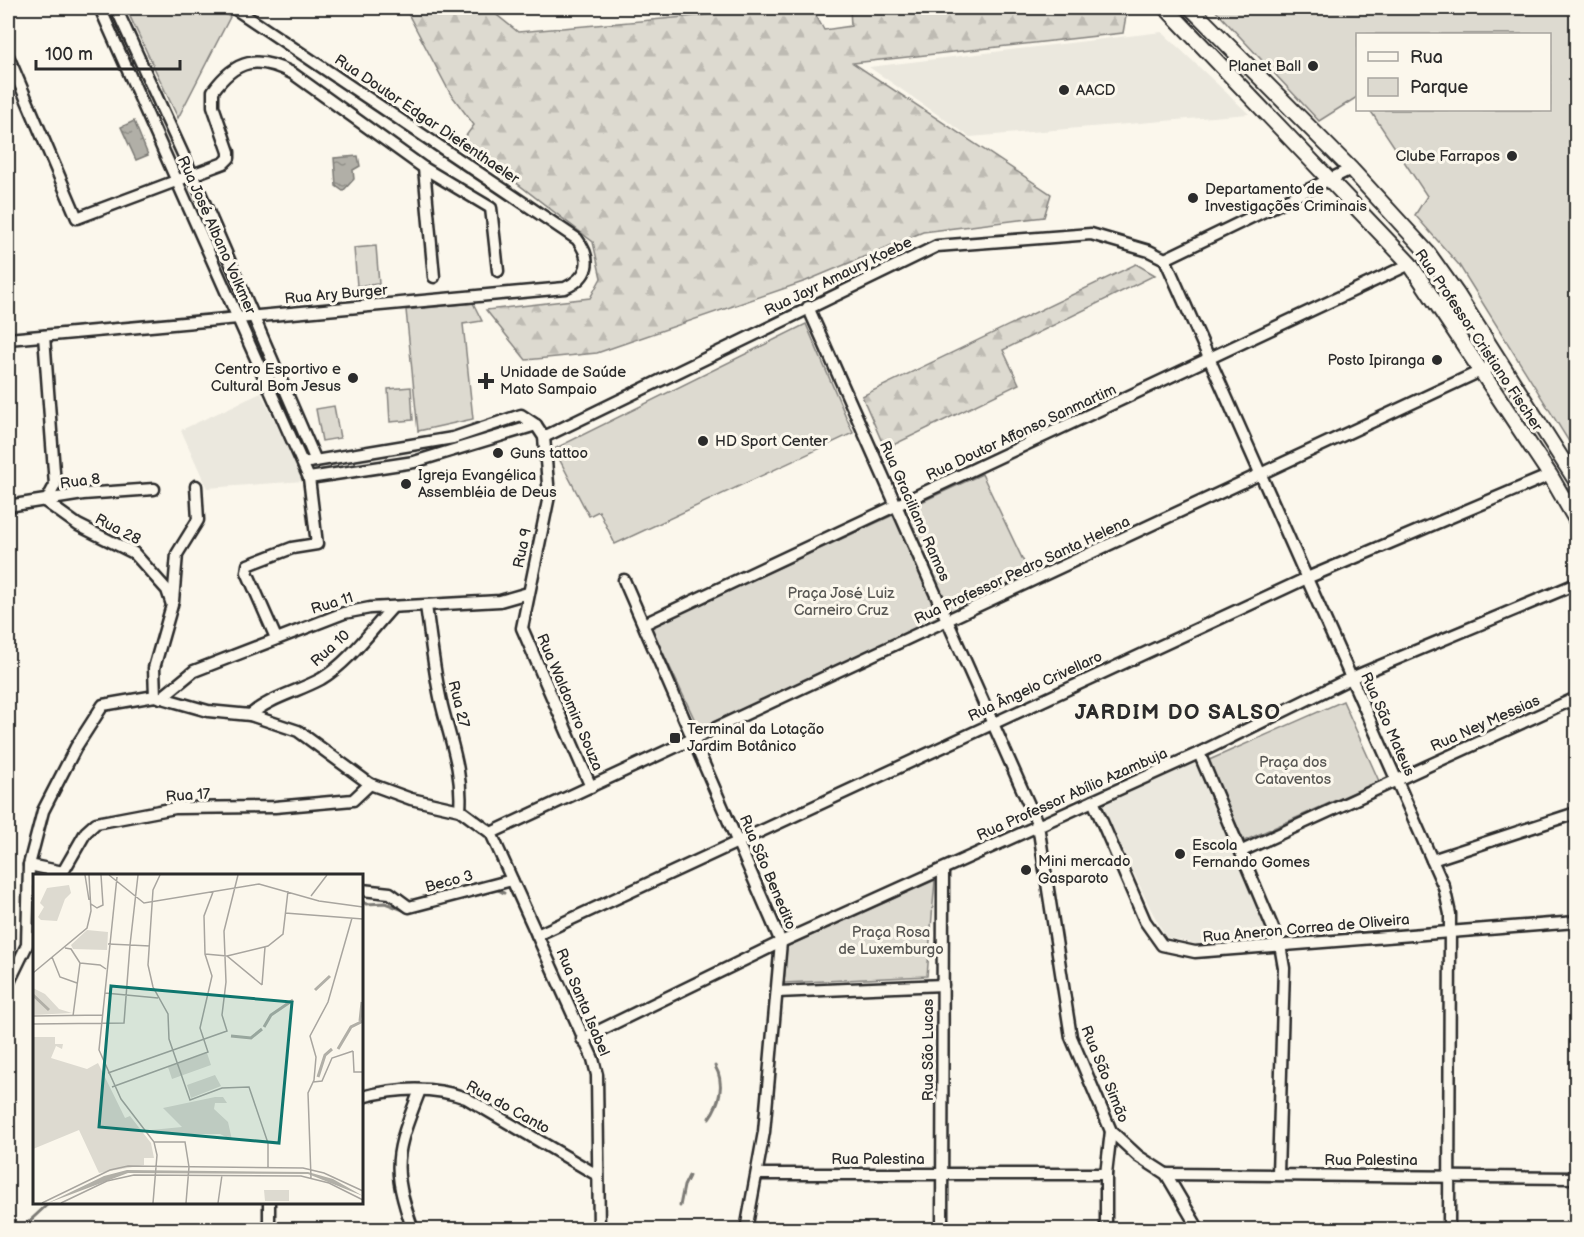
<svg xmlns="http://www.w3.org/2000/svg" width="1584" height="1237" font-family="'Balsamiq Sans',sans-serif">
	<style>
		.built { fill: #ebe8de }
		.forest { fill: url(#forest-firs); stroke: #84827e; stroke-width: 1.5 }
		.park { fill: #dddad0; stroke: #84827e; stroke-width: 1.5 }
		.water { fill: url(#water-ripples); stroke: #7b7a75; stroke-width: 1.5 }
		.lines { fill: none; stroke-linecap: round; stroke-linejoin: round }
		.stream { stroke: #7b7a75; stroke-width: 3 }
		.minor-casing { stroke: #2b2b2b; stroke-width: 15 }
		.major-casing { stroke: #2b2b2b; stroke-width: 18 }
		.minor { stroke: #fbf7ec; stroke-width: 10 }
		.major { stroke: #fbf7ec; stroke-width: 14 }
		.poi-dot { fill: #2b2b2b; stroke: #fbf7ec; stroke-width: 2 }
		.labels { text-anchor: middle; stroke-width: 6; stroke-linejoin: round; paint-order: stroke }
		.poi-label { font-size: 15px; fill: #2b2b2b; stroke: #fbf7ec; text-anchor: start }
		.street-label { font-size: 15px; fill: #2b2b2b; stroke: #fbf7ec }
		.park-label { font-size: 15px; fill: #585754; stroke: #fbf7ec }
		.district-label { font-size: 21px; font-weight: bold; letter-spacing: 1.5px; fill: #2b2b2b; stroke: #fbf7ec }
		.inset-river { fill: none; stroke: #b1afa7; stroke-width: 3 }
		.inset-road { fill: none; stroke: #a8a59f; stroke-width: 1.5 }
		.view { fill: #0f766e; fill-opacity: 0.15; stroke: #0f766e; stroke-width: 3 }
		.inset-edge { fill: none; stroke: #2b2b2b; stroke-width: 3 }
	</style>
	<defs>
		<pattern id="forest-firs" width="22" height="20" patternUnits="userSpaceOnUse" patternTransform="scale(1.5)"><rect width="22" height="20" fill="#dddad0"/><path d="M5 1l3.5 6h-7zM16 11l3.5 6h-7z" fill="#bebbb3"/></pattern>
		<pattern id="water-ripples" width="26" height="14" patternUnits="userSpaceOnUse" patternTransform="scale(1.5)"><rect width="26" height="14" fill="#b1afa7"/><path d="M2 4q2-2 4 0t4 0M15 11q2-2 4 0t4 0" fill="none" stroke="#908f88"/></pattern>
	</defs>
	<rect width="100%" height="100%" fill="#fbf7ec"/>
	<filter id="ink" filterUnits="userSpaceOnUse"><feTurbulence type="fractalNoise" baseFrequency=".0167" numOctaves="2"/><feDisplacementMap in="SourceGraphic" scale="12" xChannelSelector="R" yChannelSelector="G"/><feConvolveMatrix kernelMatrix="1 2 1 2 8 2 1 2 1" color-interpolation-filters="sRGB"/></filter>
	<g filter="url(#ink)">
		<g class="built">
			<polygon points="1162,32 1249,114 970,137 869,67"/>
			<polygon points="261,393 304,481 207,488 181,430"/>
			<polygon points="1196,758 1267,932 1268,938 1196,944 1166,937 1149,906 1101,802"/>
		</g>
		<g class="forest">
			<polygon points="405,8 488,8 518,32 786,8 812,8 824,30 851,26 850,8 1112,8 1126,16 1123,33 853,63 1051,194 1044,217 923,232 806,281 597,353 526,360 486,310 590,298 601,278 593,242 462,141 474,125 450,93"/>
			<polygon points="1136,264 1155,275 1003,350 1019,384 885,449 862,396"/>
		</g>
		<g class="park">
			<polygon points="126,8 216,8 230,17 178,118"/>
			<polygon points="1213,8 1576,8 1576,453 1459,265 1415,215 1427,196 1370,110 1550,110 1550,34 1358,34 1357,97 1319,121"/>
			<polygon points="376,246 379,284 357,286 354,248"/>
			<polygon points="473,303 482,321 463,324 473,419 418,431 406,310"/>
			<polygon points="806,324 853,433 615,544 599,511 589,516 554,449"/>
			<polygon points="411,387 413,420 390,422 388,389"/>
			<polygon points="334,406 340,438 322,441 316,409"/>
			<polygon points="982,474 1030,575 699,729 651,627"/>
			<polygon points="1343,701 1379,781 1244,841 1207,761"/>
			<polygon points="935,880 927,976 784,983 786,947"/>
		</g>
		<g class="water">
			<polygon points="134,121 148,155 136,160 121,127"/>
			<polygon points="358,156 360,166 353,170 354,179 343,191 336,186 334,158"/>
		</g>
		<g class="lines">
			<g class="stream">
				<polyline points="496,889 504,893"/>
				<polyline points="362,901 366,904 385,903 406,911"/>
				<path d="M 709,1118 C 720,1103 725,1083 715,1066"/>
				<polyline points="680,1206 684,1186 689,1176"/>
				<polyline points="20,1230 50,1202"/>
			</g>
			<g class="minor-casing">
				<g id="minor">
					<polyline points="100,8 309,478 414,462 536,425"/>
					<polyline points="116,8 192,174 316,461"/>
					<path d="M 8,56 L 77,218 L 224,163 L 229,158 L 229,152 L 213,106 L 213,91 C 236,59 258,55 292,73 L 424,168 L 491,208 L 498,271"/>
					<polyline points="424,168 434,277"/>
					<polyline points="1165,259 1444,887 1450,914 1449,1230"/>
					<polyline points="1165,259 1351,169"/>
					<polyline points="808,307 1038,825 1071,1037 1111,1131 1138,1156 1166,1174 1199,1230"/>
					<polyline points="44,336 55,485 46,502 78,525 134,553 167,590 172,605 154,668 155,696"/>
					<path d="M 8,339 L 565,288 C 589,277 593,260 577,239 L 234,8"/>
					<polyline points="544,437 937,246 1091,234 1149,251 1165,259"/>
					<polyline points="303,463 453,438 521,415 536,425 544,437 549,496 522,628 591,787"/>
					<polyline points="8,506 83,494 154,489"/>
					<polyline points="624,580 781,942 764,1132 746,1230"/>
					<polyline points="173,601 177,554 198,520 196,486"/>
					<path d="M 426,606 C 431,639 434,673 442,706 C 451,742 463,773 460,810"/>
					<polyline points="644,624 1410,264"/>
					<polyline points="276,638 247,572 248,565 292,548 317,544 309,478"/>
					<polyline points="161,698 194,671 344,613 370,608 500,601 528,593"/>
					<path d="M 250,715 C 271,697 297,692 321,679 C 348,663 370,632 391,609"/>
					<polyline points="1199,753 1280,945 1284,968 1278,1174"/>
					<polyline points="1093,801 1145,921 1162,945 1195,952 1576,922"/>
					<polyline points="491,833 1500,362"/>
					<polyline points="1242,851 1576,698"/>
					<polyline points="1432,860 1576,813"/>
					<polyline points="29,865 63,872 86,832 96,823 175,808 275,807 353,800 370,784"/>
					<polyline points="362,890 390,893 409,907 512,880"/>
					<polyline points="537,935 1307,578 1550,475"/>
					<polyline points="8,984 27,945 29,865 43,811 76,747 103,705 155,696 208,711 250,715 298,731 370,784 411,799 460,810 491,833 593,1059 597,1075 599,1230"/>
					<polyline points="777,992 943,985"/>
					<polyline points="582,1039 781,942 1199,753 1351,678 1576,584"/>
					<path d="M 362,1097 C 396,1088 433,1086 466,1098 L 597,1175"/>
					<polyline points="757,1174 1106,1174"/>
					<polyline points="1166,1174 1576,1178"/>
					<polyline points="269,1230 269,1202"/>
					<path d="M 413,1230 C 390,1165 396,1152 420,1090"/>
					<polyline points="942,1230 943,870"/>
					<polyline points="1106,1230 1106,1174 1111,1131"/>
				</g>
			</g>
			<g class="major-casing">
				<g id="major">
					<polyline points="1166,8 1410,264 1550,475 1576,520"/>
					<polyline points="1191,8 1351,169 1428,253 1457,294 1576,481"/>
				</g>
			</g>
			<use href="#minor" class="minor"/>
			<use href="#major" class="major"/>
		</g>
	</g>
	<g class="poi-dot">
		<circle cx="1313" cy="66" r="6"/>
		<circle cx="1064" cy="90" r="6"/>
		<circle cx="1512" cy="156" r="6"/>
		<circle cx="1193" cy="198" r="6"/>
		<circle cx="1437" cy="360" r="6"/>
		<circle cx="353" cy="378" r="6"/>
		<path d="M483 372h6v6h6v6h-6v6h-6v-6h-6v-6h6z"/>
		<circle cx="703" cy="441" r="6"/>
		<circle cx="498" cy="453" r="6"/>
		<circle cx="406" cy="484" r="6"/>
		<rect x="669" y="732" width="12" height="12" rx="3"/>
		<circle cx="1180" cy="854" r="6"/>
		<circle cx="1026" cy="870" r="6"/>
	</g>
	<g class="labels">
		<g class="poi-label">
			<text x="1301" y="71" text-anchor="end">Planet Ball</text>
			<text x="1076" y="95">AACD</text>
			<text x="1500" y="161" text-anchor="end">Clube Farrapos</text>
			<text x="1205" y="194">Departamento de<tspan x="1205" dy="17">Investigações Criminais</tspan></text>
			<text x="1425" y="365" text-anchor="end">Posto Ipiranga</text>
			<text x="341" y="374" text-anchor="end">Centro Esportivo e<tspan x="341" dy="17">Cultural Bom Jesus</tspan></text>
			<text x="500" y="377">Unidade de Saúde<tspan x="500" dy="17">Mato Sampaio</tspan></text>
			<text x="715" y="446">HD Sport Center</text>
			<text x="510" y="458">Guns tattoo</text>
			<text x="418" y="480">Igreja Evangélica<tspan x="418" dy="17">Assembléia de Deus</tspan></text>
			<text x="687" y="734">Terminal da Lotação<tspan x="687" dy="17">Jardim Botânico</tspan></text>
			<text x="1192" y="850">Escola<tspan x="1192" dy="17">Fernando Gomes</tspan></text>
			<text x="1038" y="866">Mini mercado<tspan x="1038" dy="17">Gasparoto</tspan></text>
		</g>
		<g class="street-label">
			<text transform="translate(427 119) rotate(34)" y="5">Rua Doutor Edgar Diefenthaeler</text>
			<text transform="translate(217 235) rotate(66)" y="5">Rua José Albano Volkmer</text>
			<text transform="translate(838 276) rotate(-26)" y="5">Rua Jayr Amaury Koebe</text>
			<text transform="translate(336 294) rotate(-5)" y="5">Rua Ary Burger</text>
			<text transform="translate(1479 340) rotate(56)" y="5">Rua Professor Cristiano Fischer</text>
			<text transform="translate(1021 432) rotate(-25)" y="5">Rua Doutor Affonso Sanmartim</text>
			<text transform="translate(80 481) rotate(-7)" y="5">Rua 8</text>
			<text transform="translate(915 511) rotate(66)" y="5">Rua Graciliano Ramos</text>
			<text transform="translate(118 529) rotate(28)" y="5">Rua 28</text>
			<text transform="translate(522 548) rotate(-78)" y="5">Rua 9</text>
			<text transform="translate(1022 570) rotate(-25)" y="5">Rua Professor Pedro Santa Helena</text>
			<text transform="translate(332 603) rotate(-17)" y="5">Rua 11</text>
			<text transform="translate(330 648) rotate(-42)" y="5">Rua 10</text>
			<text transform="translate(1035 686) rotate(-25)" y="5">Rua Ângelo Crivellaro</text>
			<text transform="translate(570 702) rotate(67)" y="5">Rua Waldomiro Souza</text>
			<text transform="translate(459 704) rotate(76)" y="5">Rua 27</text>
			<text transform="translate(1485 723) rotate(-24)" y="5">Rua Ney Messias</text>
			<text transform="translate(1388 724) rotate(66)" y="5">Rua São Mateus</text>
			<text transform="translate(1072 794) rotate(-24)" y="5">Rua Professor Abílio Azambuja</text>
			<text transform="translate(188 795) rotate(-4)" y="5">Rua 17</text>
			<text transform="translate(768 872) rotate(67)" y="5">Rua São Benedito</text>
			<text transform="translate(449 881) rotate(-15)" y="5">Beco 3</text>
			<text transform="translate(1306 928) rotate(-5)" y="5">Rua Aneron Correa de Oliveira</text>
			<text transform="translate(583 1002) rotate(67)" y="5">Rua Santa Isabel</text>
			<text transform="translate(928 1050) rotate(-90)" y="5">Rua São Lucas</text>
			<text transform="translate(1105 1074) rotate(68)" y="5">Rua São Simão</text>
			<text transform="translate(508 1107) rotate(29)" y="5">Rua do Canto</text>
			<text x="878" y="1164">Rua Palestina</text>
			<text x="1371" y="1165">Rua Palestina</text>
		</g>
		<g class="park-label">
			<text x="841" y="598">Praça José Luiz<tspan x="841" dy="17">Carneiro Cruz</tspan></text>
			<text x="1293" y="767">Praça dos<tspan x="1293" dy="17">Cataventos</tspan></text>
			<text x="891" y="937">Praça Rosa<tspan x="891" dy="17">de Luxemburgo</tspan></text>
		</g>
		<g class="district-label">
			<text x="1178" y="719">JARDIM DO SALSO</text>
		</g>
	</g>
	<g transform="translate(33 874)">
		<rect width="330" height="330" fill="#fbf7ec"/>
		<path d="M 54,56 L 75,58 L 74,76 L 40,75 L 38,71 ZM 0,114 L 12,120 L 26,135 L 39,139 L 0,141 ZM 182,223 L 190,223 L 194,229 L 182,229 L 181,235 L 195,248 L 199,266 L 187,260 L 124,260 L 118,256 L 149,253 L 130,234 Z" fill="#dddad0"/>
		<path d="M 36,11 L 38,19 L 32,25 L 24,47 L 8,46 L 5,43 L 11,33 L 7,29 L 14,14 ZM 0,163 L 22,163 L 22,170 L 30,170 L 29,175 L 23,172 L 18,184 L 54,195 L 65,189 L 92,244 L 97,242 L 118,269 L 121,284 L 111,284 L 111,291 L 66,299 L 46,256 L 0,275 ZM 174,179 L 178,191 L 139,205 L 135,193 ZM 182,201 L 188,212 L 158,224 L 154,211 ZM 231,316 L 256,316 L 256,327 L 232,327 Z" fill="#dddad0"/>
		<path d="M 7,206 L 21,217 L 32,220 L 24,226 L 17,225 L 4,212 Z" fill="#dddad0"/>
		<path d="M 94,296 L 275,298 L 300,305 L 330,322 L 275,300 L 95,299 L 15,329 L 71,302 Z" fill="#b1afa7"/>
		<path class="inset-river" d="M 282,116 L 297,102M 0,121 L 16,136M 327,147 L 329,128M 231,153 L 238,141 L 260,126M 198,162 L 218,164 L 229,155M 305,175 L 318,153 L 330,147M 285,203 L 292,181 L 299,175"/>
		<path class="inset-road" d="M 52,1 L 56,26M 76,1 L 111,29 L 226,10 L 286,27 L 330,33M 127,1 L 120,16 L 115,91 L 120,113 L 135,140 L 136,165 L 157,226 L 189,214 L 216,213 L 235,269 L 235,294M 84,3 L 66,176 L 88,225 L 121,268 L 124,281 L 120,329M 278,22 L 294,1M 58,30 L 64,34 L 70,31 L 68,1M 252,39 L 330,45M 75,70 L 97,71 L 105,1M 32,74 L 38,75 L 47,89M 172,80 L 194,82 L 229,111M 194,82 L 235,72 L 250,60 L 255,17M 19,83 L 27,103 L 44,109M 47,89 L 67,91 L 73,95M 0,99 L 54,54 L 58,37 L 56,1M 229,111 L 232,73M 72,119 L 125,124M 0,142 L 70,141M 40,142 L 47,89M 0,150 L 91,149 L 97,71 L 117,72M 320,177 L 321,198 L 330,198M 75,199 L 194,157 L 189,141 L 193,108 L 191,57 L 205,1M 280,208 L 289,207 L 299,184 L 320,177M 79,213 L 175,178 L 167,154 L 179,102 L 172,80 L 171,42 L 180,18M 121,268 L 152,268 L 156,293 L 153,329M 278,304 L 275,219 L 281,206 L 283,183 L 277,162 L 295,128 L 319,44M 9,329 L 77,296 L 95,292 L 270,294 L 291,299 L 330,317M 28,329 L 74,307 L 101,301 L 268,302 L 296,309 L 330,326M 185,329 L 189,301"/>
		<path class="view" d="M 78,112 L 259,128 L 246,269 L 66,253 Z"/>
		<rect width="330" height="330" class="inset-edge"/>
	</g>
	<rect width="1584" height="1237" fill="none" stroke="#fbf7ec" stroke-width="30"/>
	<rect x="15" y="15" width="1554" height="1207" fill="none" stroke="#2b2b2b" stroke-width="2" filter="url(#ink)"/>
	<rect x="1356" y="33" width="195" height="78" fill="#fbf7ec" stroke="#a8a59f" stroke-width="1.5"/>
	<rect x="1368" y="52" width="30" height="9" fill="#fbf7ec" stroke="#a8a59f" stroke-width="1.5"/>
	<text x="1410" y="63" font-size="18" fill="#2b2b2b">Rua</text>
	<rect x="1368" y="78" width="30" height="18" fill="#dddad0" stroke="#a8a59f" stroke-width="1.5"/>
	<text x="1410" y="93" font-size="18" fill="#2b2b2b">Parque</text>
	<path d="M36 60v9h144v-9" fill="none" stroke="#2b2b2b" stroke-width="3"/>
	<text x="45" y="60" font-size="18" fill="#2b2b2b" stroke="#fbf7ec" stroke-width="4.5" paint-order="stroke">100 m</text>
</svg>
